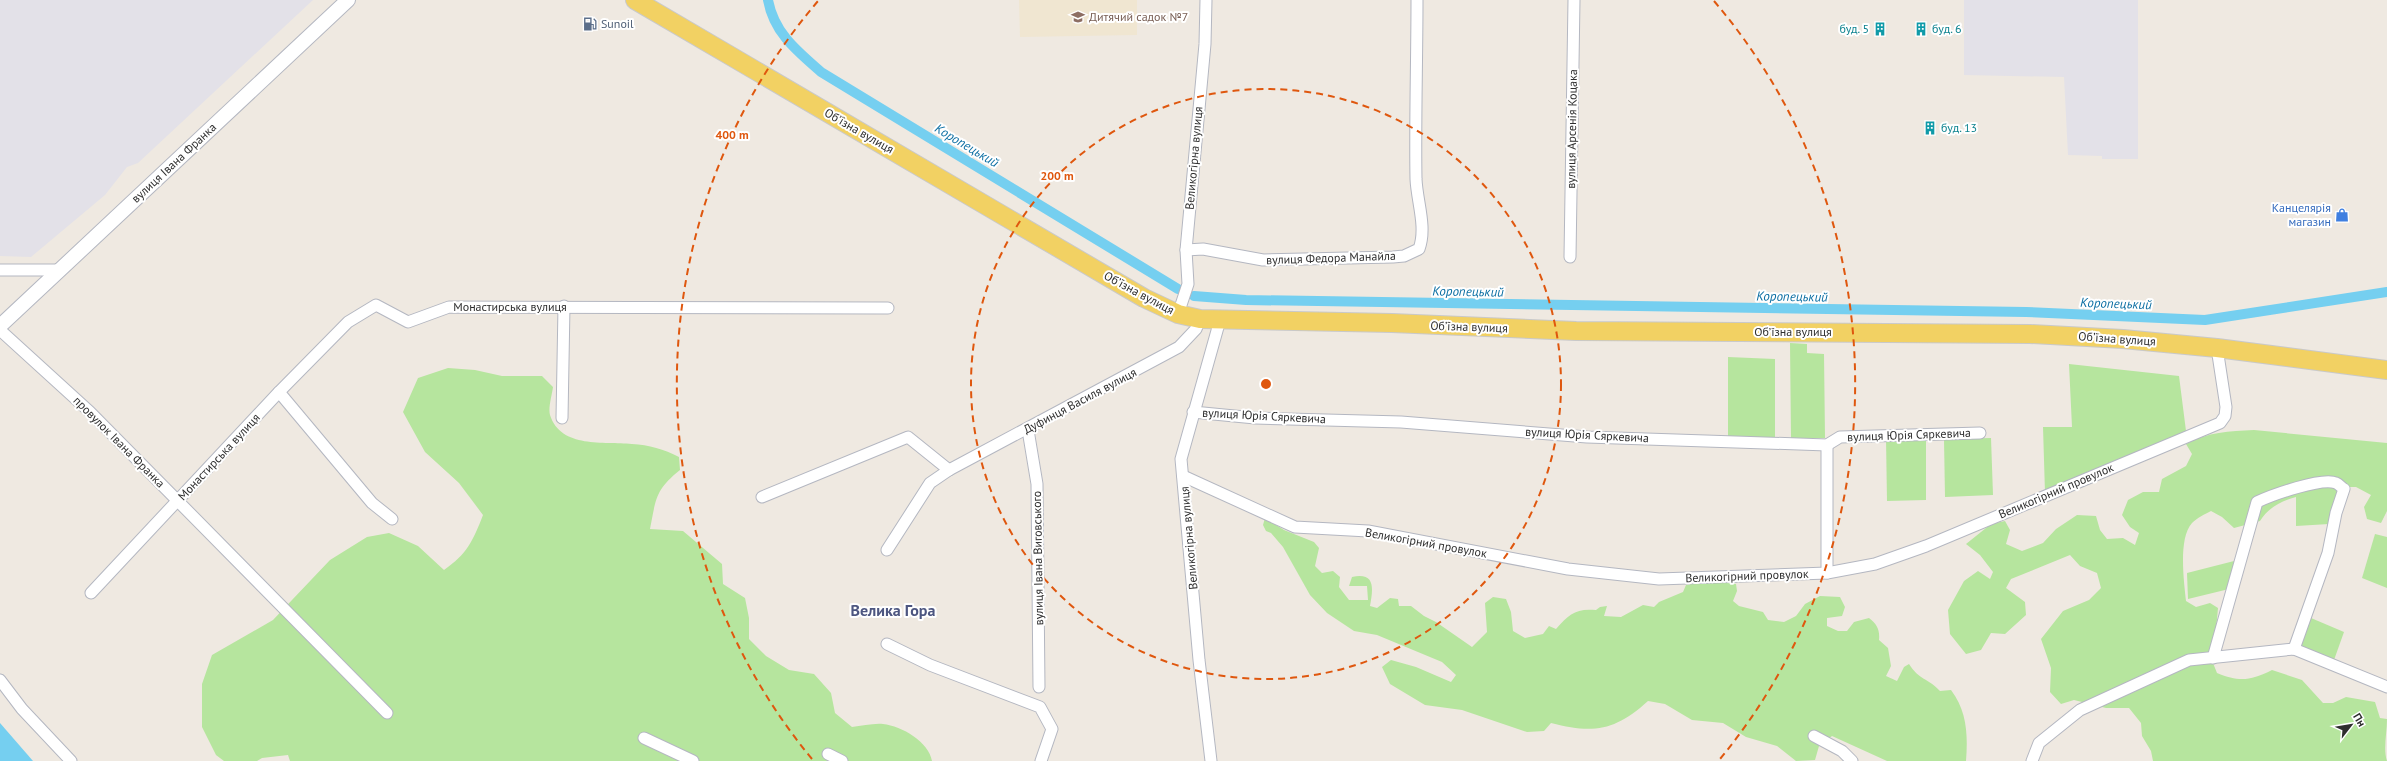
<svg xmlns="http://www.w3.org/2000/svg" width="2387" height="761" font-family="'PT Sans',sans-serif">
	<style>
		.industrial { fill: #e3e1e8 }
		.education { fill: #f0e6d1 }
		.green { fill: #b6e59e }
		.water { fill: #75cff0 }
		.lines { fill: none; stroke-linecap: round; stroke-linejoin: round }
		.canal { stroke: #75cff0; stroke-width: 10 }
		.minor-casing { stroke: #b4b7c1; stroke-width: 13 }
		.tertiary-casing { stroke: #b4b7c1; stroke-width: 16 }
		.primary-casing { stroke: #c9c9c9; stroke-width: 20 }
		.minor { stroke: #fff; stroke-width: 11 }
		.tertiary { stroke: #fff; stroke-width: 14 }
		.primary { stroke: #f2d163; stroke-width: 18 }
		.ring { fill: none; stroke: #df570e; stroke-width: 2; stroke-dasharray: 7 5 }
		.labels { text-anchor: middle; stroke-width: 4; stroke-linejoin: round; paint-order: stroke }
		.education-label { font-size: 12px; fill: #785e54; stroke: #fff; text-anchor: start }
		.service-label { font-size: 12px; fill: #4e5e75; stroke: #fff; text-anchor: start }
		.culture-label { font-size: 12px; fill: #0d838f; stroke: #fff; text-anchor: start }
		.street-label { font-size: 12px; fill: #2e2e2e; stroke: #fff }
		.shop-label { font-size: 12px; fill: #366cbe; stroke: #fff; text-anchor: end }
		.water-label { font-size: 13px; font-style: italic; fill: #0d6fa3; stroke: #fff }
		.district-label { font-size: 16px; font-weight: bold; fill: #4d5680; stroke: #fff }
		.centre { fill: #df570e; stroke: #fff; stroke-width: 2 }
		.ring-label { font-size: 12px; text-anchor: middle; font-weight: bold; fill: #df570e; stroke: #fff; stroke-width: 4; stroke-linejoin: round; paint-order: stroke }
	</style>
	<rect width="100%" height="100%" fill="#efe9e1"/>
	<g class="industrial">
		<polygon points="0,0 313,0 138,163 127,167 105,195 31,257 0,256"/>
		<polygon points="1964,0 2138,0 2138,159 2102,159 2102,156 2068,155 2064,77 1964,75"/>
	</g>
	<polygon class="education" points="1019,0 1137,0 1137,35 1020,37"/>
	<g class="green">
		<polygon points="1790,343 1807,344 1807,353 1824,354 1825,438 1791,438"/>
		<polygon points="1728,357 1775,359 1775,439 1728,438"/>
		<polygon points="2069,364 2179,376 2186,431 2045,493 2043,427 2072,427"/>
		<path d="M 448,368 L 475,370 L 502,376 L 542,376 L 553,387 C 552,395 548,408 550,415 C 561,449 604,441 632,444 C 649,445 664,449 679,457 L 680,470 C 655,490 656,499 650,529 L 683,531 L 722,564 L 723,584 L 745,598 L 749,618 L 749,639 L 766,656 L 789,670 L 814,674 L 831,693 L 835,713 L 852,727 C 862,726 874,723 883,724 C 902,726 929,742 932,761 L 290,761 L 288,755 L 262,758 L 257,761 L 224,761 L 216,755 L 202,727 L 202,684 L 212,655 L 273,620 L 330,560 L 367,537 L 389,533 L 418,546 L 444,570 C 467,554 473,541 483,515 L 459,483 L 425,452 L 403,412 L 418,378 Z"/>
		<path d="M 2254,430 L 2387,443 L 2387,511 L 2381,523 L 2367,519 L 2364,507 L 2371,495 L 2356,487 L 2337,487 L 2339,489 L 2329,524 L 2296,526 L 2296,497 C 2281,501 2268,508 2260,521 L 2234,528 L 2222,517 L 2211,511 C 2205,514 2197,518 2192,523 C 2178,538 2184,582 2186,601 L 2196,607 L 2210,603 L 2218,608 L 2213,663 L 2217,673 C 2239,682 2250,681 2272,670 L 2302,680 L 2323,703 L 2333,703 L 2346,697 L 2375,702 L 2380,718 L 2387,719 C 2387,733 2383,749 2387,761 L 2153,761 L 2151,751 L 2142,736 L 2141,723 L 2129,708 L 2106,708 L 2074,700 L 2061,704 L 2050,692 L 2051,668 L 2041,639 L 2063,611 L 2089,600 L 2101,588 L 2097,573 L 2080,566 L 2070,555 L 2011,579 L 2006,588 L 2025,602 L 2026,615 L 2005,634 L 1991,633 L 1981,650 L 1966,654 L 1950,634 L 1948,610 L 1964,581 L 1978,571 L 1990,579 L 1993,572 L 1980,555 L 1966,544 L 1991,524 L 2005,521 L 2010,530 L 2006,544 L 2022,551 L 2043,543 L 2056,529 L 2077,515 L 2096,516 L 2100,530 L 2107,539 L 2123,538 L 2135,545 L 2139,533 L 2130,527 L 2122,515 L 2128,500 L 2143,492 L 2159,492 L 2162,479 L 2186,466 L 2192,454 L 2186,444 C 2208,432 2229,431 2254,430 Z"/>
		<polygon points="1886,438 1926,438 1926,500 1887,501"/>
		<polygon points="1991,438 1993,495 1945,497 1944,439"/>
		<path d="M 1265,518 L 1284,530 L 1314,542 L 1319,548 L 1315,566 L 1322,573 L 1333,571 L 1340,577 L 1339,587 L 1349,600 L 1368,600 L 1367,586 L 1349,586 L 1352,577 C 1376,572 1373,589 1370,606 L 1377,608 L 1390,598 L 1398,599 L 1399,606 L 1411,606 L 1424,616 L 1436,622 L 1472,647 L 1487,632 L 1485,603 L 1493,597 L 1506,599 L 1511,612 L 1513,631 L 1525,638 L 1543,634 L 1549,626 L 1556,629 C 1569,614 1576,608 1596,610 L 1600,607 L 1607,606 L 1604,616 L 1621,617 L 1643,605 L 1654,607 L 1659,602 L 1683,592 L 1686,585 C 1703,581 1719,582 1736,584 L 1737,591 L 1733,601 L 1739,606 L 1763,612 L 1768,620 L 1784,622 L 1796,616 L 1805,604 L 1820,596 L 1840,597 L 1845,607 L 1842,616 L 1827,618 L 1827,626 L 1838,631 L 1847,631 L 1854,622 L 1869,618 C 1877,624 1880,630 1879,640 L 1888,648 L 1891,666 L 1886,676 L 1897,681 L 1904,667 L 1909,664 C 1919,680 1928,678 1940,691 L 1951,690 C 1967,711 1968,735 1966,761 L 1887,761 L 1832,736 L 1819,746 L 1815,760 L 1796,761 L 1777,746 L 1746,737 L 1723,723 L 1692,720 L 1665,704 L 1648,701 C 1615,731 1593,734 1551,723 L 1544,731 L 1527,732 L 1462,710 L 1425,705 L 1390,684 L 1382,667 L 1391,660 L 1416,667 L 1451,682 L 1456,675 L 1442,662 L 1377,635 L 1354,631 L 1327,613 L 1310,595 L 1283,547 L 1271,533 L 1266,531 L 1263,525 Z"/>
		<polygon points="2375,534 2387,537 2387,588 2362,578"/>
		<polygon points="2238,560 2229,589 2188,599 2187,573"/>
		<polygon points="2311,618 2344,632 2334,660 2300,645"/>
	</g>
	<polygon class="water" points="0,723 33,761 0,761"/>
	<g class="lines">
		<g class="canal">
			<path d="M 768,0 C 774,33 797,51 821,72 L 1178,289"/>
			<polyline points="1194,296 1246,300 2026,312 2205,320 2387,292"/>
		</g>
		<g class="minor-casing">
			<g id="minor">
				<path d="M 1186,250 L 1203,249 L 1263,260 L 1393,257 L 1404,256 L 1419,249 C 1427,227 1417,202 1416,179 C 1415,120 1417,60 1417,0"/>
				<polyline points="1570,257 1574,0"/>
				<polyline points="0,270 59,270"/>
				<polyline points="1178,314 1188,284 1186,250 1205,44 1206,0"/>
				<polyline points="0,330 90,412 387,713"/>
				<polyline points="279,392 372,503 392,519"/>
				<polyline points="1193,412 1255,418 1401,422 1587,437 1827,445 1840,437 1980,433"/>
				<polyline points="562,418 564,306"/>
				<polyline points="1028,430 1037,484 1039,687"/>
				<polyline points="1827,445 1827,573"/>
				<polyline points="1183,476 1295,527 1368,531 1568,569 1659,579 1827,573 1875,564 1926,546 2220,423 2225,416 2226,407 2217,348"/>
				<polyline points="762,497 908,437 949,470"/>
				<polyline points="887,550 930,483 949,470 1179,347 1196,329 1200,319"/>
				<polyline points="91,593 279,392 348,322 376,305 408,322 449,307 888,308"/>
				<polyline points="887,644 930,665 1040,707 1052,729 1041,761"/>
				<path d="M 2213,658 L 2257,502 C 2272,495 2322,477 2336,483 C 2339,484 2342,488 2344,489 L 2336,513 L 2328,553 L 2294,649"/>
				<polyline points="0,680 22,709 71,761"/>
				<polyline points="1814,736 1842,751 1852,761"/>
				<polyline points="644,738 693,761"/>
				<polyline points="828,754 842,761"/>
				<polyline points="1211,761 1199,660 1181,459 1220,320"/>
				<polyline points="2032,761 2039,743 2080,710 2189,660 2294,649 2387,687"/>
			</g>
		</g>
		<g class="tertiary-casing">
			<polyline id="tertiary" points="0,326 348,0"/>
		</g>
		<g class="primary-casing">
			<polyline id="primary" points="635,0 1144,298 1178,314 1200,319 1392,323 1576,331 2030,334 2123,339 2217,348 2387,370"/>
		</g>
		<use href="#minor" class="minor"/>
		<use href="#tertiary" class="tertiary"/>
		<use href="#primary" class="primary"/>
	</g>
	<g class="ring">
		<circle cx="1266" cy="384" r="295"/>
		<path d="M812 759A589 589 0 0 1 818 1M1714 1A589 589 0 0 1 1720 759"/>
	</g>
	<defs>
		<g id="school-bare" transform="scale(1.08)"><path d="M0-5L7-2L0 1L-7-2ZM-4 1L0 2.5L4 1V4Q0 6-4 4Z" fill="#8d6e63" stroke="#fff" stroke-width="2.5" paint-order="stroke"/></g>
		<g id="fuel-bare" transform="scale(1.08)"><path d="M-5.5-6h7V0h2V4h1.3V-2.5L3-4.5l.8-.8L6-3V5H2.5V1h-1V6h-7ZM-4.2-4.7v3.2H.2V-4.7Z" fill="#5c6f8a" stroke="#fff" stroke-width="2.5" paint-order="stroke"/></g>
		<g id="building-bare" transform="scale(1.08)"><path d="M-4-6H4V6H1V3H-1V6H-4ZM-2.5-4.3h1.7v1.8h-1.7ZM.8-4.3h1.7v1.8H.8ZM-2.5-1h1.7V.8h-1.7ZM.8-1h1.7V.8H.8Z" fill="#0f9aa8" stroke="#fff" stroke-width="2.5" paint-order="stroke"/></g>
		<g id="shop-bare" transform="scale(1.08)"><path d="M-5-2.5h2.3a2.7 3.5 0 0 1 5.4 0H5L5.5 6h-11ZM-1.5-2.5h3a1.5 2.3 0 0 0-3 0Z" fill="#3f7fe0" stroke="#fff" stroke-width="2.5" paint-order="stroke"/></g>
	</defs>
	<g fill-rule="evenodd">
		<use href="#school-bare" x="1078" y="17"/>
		<use href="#fuel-bare" x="590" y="24"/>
		<use href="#building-bare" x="1880" y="29"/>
		<use href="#building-bare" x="1921" y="29"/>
		<use href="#building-bare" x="1930" y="128"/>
		<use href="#shop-bare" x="2342" y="215"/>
	</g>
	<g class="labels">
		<g class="education-label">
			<text x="1089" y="21">Дитячий садок №7</text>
		</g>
		<g class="service-label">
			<text x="601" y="28">Sunoil</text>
		</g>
		<g class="culture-label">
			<text x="1869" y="33" text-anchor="end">буд. 5</text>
			<text x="1932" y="33">буд. 6</text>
			<text x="1941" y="132">буд. 13</text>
		</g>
		<g class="street-label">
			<text transform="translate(1572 129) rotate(-89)" y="4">вулиця Арсенія Коцака</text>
			<text transform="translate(859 131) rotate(30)" y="4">Обʼїзна вулиця</text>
			<text transform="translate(1194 158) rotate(-85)" y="4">Великогірна вулиця</text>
			<text transform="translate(174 163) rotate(-43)" y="4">вулиця Івана Франка</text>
			<text transform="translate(1331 258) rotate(-2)" y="4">вулиця Федора Манайла</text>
			<text transform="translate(1139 293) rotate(28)" y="4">Обʼїзна вулиця</text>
			<text x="510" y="311">Монастирська вулиця</text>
			<text transform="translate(1469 327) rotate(2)" y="4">Обʼїзна вулиця</text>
			<text x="1793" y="336">Обʼїзна вулиця</text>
			<text transform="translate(2117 339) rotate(4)" y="4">Обʼїзна вулиця</text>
			<text transform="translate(1080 401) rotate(-28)" y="4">Дуфинця Василя вулиця</text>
			<text transform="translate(1264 416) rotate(3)" y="4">вулиця Юрія Сяркевича</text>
			<text transform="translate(1587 435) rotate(3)" y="4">вулиця Юрія Сяркевича</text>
			<text transform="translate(1909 435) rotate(-2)" y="4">вулиця Юрія Сяркевича</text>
			<text transform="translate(119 442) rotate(45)" y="4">провулок Івана Франка</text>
			<text transform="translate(219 457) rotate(-47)" y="4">Монастирська вулиця</text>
			<text transform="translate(2056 491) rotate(-23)" y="4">Великогірний провулок</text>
			<text transform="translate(1189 538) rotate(-95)" y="4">Великогірна вулиця</text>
			<text transform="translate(1426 543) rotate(10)" y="4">Великогірний провулок</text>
			<text transform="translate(1038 558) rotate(-91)" y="4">вулиця Івана Виговського</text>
			<text transform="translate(1747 576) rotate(-2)" y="4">Великогірний провулок</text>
		</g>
		<g class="shop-label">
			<text x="2331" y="212">Канцелярія<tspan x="2331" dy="14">магазин</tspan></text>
		</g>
		<g class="water-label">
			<text transform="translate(967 145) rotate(31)" y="5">Коропецький</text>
			<text transform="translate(1468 291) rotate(1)" y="5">Коропецький</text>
			<text transform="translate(1792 296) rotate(1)" y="5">Коропецький</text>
			<text transform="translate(2116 303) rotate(2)" y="5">Коропецький</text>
		</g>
		<g class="district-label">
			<text x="893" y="616">Велика Гора</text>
		</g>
	</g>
	<circle cx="1266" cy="384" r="6" class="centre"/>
	<g class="ring-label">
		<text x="732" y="139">400 m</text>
		<text x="1057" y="180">200 m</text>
	</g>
	<g transform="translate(2351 725) rotate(59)" stroke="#ffffff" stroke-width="3" paint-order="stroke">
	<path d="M0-3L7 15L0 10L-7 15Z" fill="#2e2e2e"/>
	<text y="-6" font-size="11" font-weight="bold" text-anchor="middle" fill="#2e2e2e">Пн</text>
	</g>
</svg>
